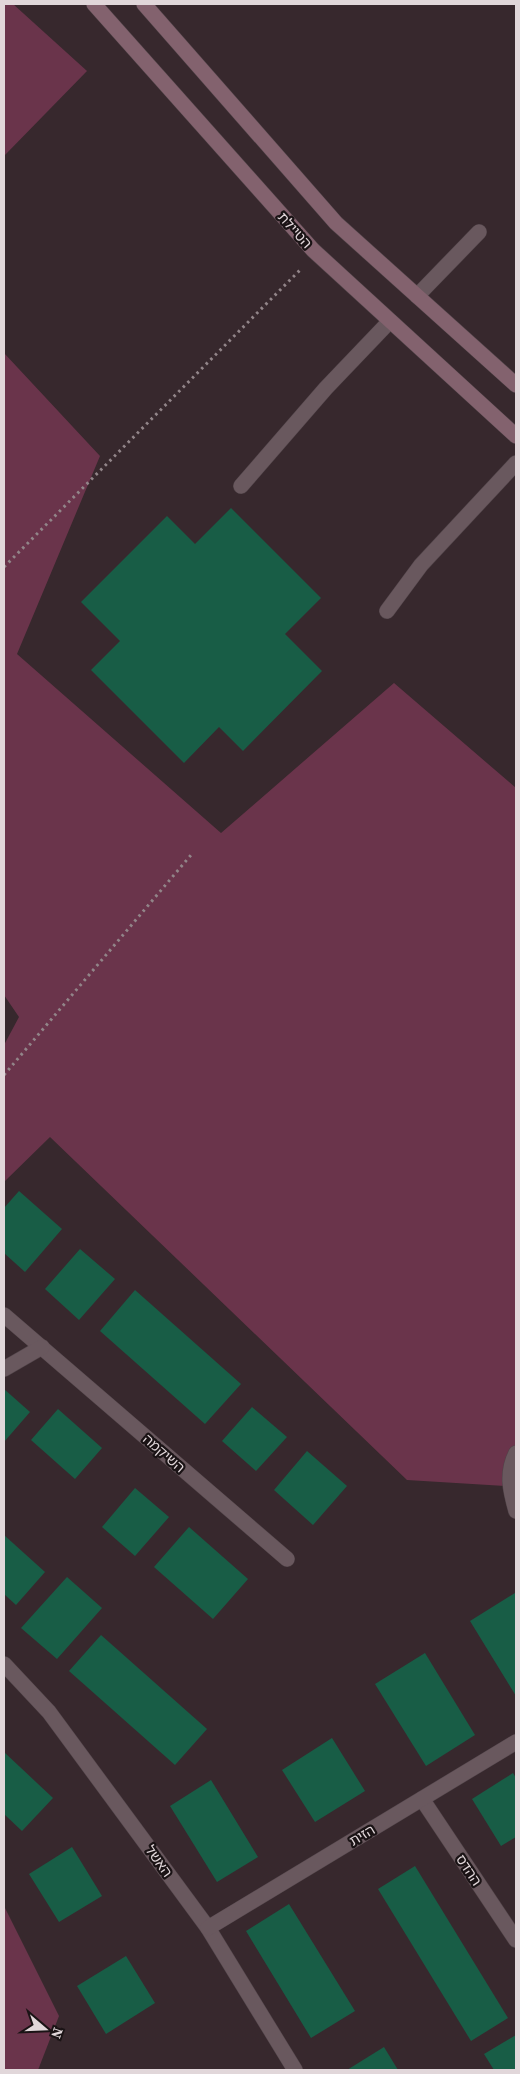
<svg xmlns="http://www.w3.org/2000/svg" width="520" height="2074" font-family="'Source Serif 4','Noto Sans Hebrew',serif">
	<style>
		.green { fill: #6a344b }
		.building { fill: #185d46 }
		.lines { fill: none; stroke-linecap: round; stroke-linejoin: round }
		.lane-casing { stroke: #514449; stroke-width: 16 }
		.street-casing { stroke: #514449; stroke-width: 16 }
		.secondary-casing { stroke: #514449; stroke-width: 16 }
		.path { stroke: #928589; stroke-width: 3; stroke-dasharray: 2.5 4; stroke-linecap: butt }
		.lane { stroke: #69585e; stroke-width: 15 }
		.street { stroke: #69585e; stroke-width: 15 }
		.secondary { stroke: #83626e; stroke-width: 15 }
		.labels { text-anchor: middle; stroke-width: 4.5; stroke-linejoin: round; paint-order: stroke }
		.street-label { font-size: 14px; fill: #e1d7da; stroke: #1a1315 }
	</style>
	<rect width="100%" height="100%" fill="#37282d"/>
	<g class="green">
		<polygon points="4,4 13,4 87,71 4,156"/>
		<polygon points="4,353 100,456 17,654 221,833 394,683 516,788 516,1478 505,1486 407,1480 50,1137 4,1182 4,1045 19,1017 4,995"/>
		<polygon points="4,1906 59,2016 38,2070 4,2070"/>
	</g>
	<g class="building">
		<polygon points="231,508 321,598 285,634 322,671 243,751 219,727 184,763 91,670 120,641 81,602 167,516 195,544"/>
		<polygon points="19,1191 62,1229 25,1272 4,1253 4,1208"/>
		<polygon points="80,1249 115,1279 79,1320 45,1289"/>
		<polygon points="135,1290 241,1384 205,1424 100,1331"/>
		<polygon points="4,1389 30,1412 4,1442"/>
		<polygon points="252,1407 287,1437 256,1471 222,1441"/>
		<polygon points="58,1409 102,1448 75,1479 31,1440"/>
		<polygon points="307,1451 347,1486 313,1525 274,1490"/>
		<polygon points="135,1488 169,1517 135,1556 102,1527"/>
		<polygon points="189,1527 248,1579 213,1619 154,1567"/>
		<polygon points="4,1535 45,1572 16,1605 4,1594"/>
		<polygon points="67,1577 102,1608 57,1659 21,1628"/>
		<polygon points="515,1593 516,1595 516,1696 470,1621"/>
		<polygon points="101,1635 207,1729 175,1765 69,1671"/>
		<polygon points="425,1653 475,1735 426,1766 375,1684"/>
		<polygon points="332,1738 365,1791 315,1822 282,1770"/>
		<polygon points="4,1752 53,1798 22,1831 4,1814"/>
		<polygon points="513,1773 516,1778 516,1837 501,1846 472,1799"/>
		<polygon points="211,1780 258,1857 217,1882 170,1806"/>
		<polygon points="72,1847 102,1896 59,1922 29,1874"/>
		<polygon points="415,1866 508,2018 471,2041 378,1889"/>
		<polygon points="289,1904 355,2011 311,2038 246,1931"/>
		<polygon points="126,1956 155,2003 106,2034 77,1986"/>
		<polygon points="516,2035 516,2070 494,2070 484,2054"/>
		<polygon points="384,2047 398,2070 347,2070"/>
	</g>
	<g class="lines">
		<g class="lane-casing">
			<g id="lane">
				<polyline points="417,296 479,232"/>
				<polyline points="241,486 326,388 390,321"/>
				<polyline points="387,611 421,565 516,463"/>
			</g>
		</g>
		<g class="street-casing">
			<g id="street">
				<polyline points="4,1315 287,1559"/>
				<polyline points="4,1369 42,1347"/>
				<path d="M 516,1453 C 506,1473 510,1490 516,1511"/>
				<polyline points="4,1664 49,1712 208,1928 295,2070"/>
				<polyline points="422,1799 516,1940"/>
				<polyline points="208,1928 516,1742"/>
			</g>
		</g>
		<g class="secondary-casing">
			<g id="secondary">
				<polyline points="94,4 313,250 516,436"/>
				<polyline points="144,4 336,223 516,385"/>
			</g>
		</g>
		<g class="path">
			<polyline points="4,567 302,268"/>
			<polyline points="4,1075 191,855"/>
		</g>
		<use href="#lane" class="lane"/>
		<use href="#street" class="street"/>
		<use href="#secondary" class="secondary"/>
	</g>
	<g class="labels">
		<g class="street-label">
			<text transform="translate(295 230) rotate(48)" y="5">הטיילת</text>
			<text transform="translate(164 1453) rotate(41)" y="5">השיקמה</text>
			<text transform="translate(362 1835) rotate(-31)" y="5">הזית</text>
			<text transform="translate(159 1861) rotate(54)" y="5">האשל</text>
			<text transform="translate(469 1870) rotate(56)" y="5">ההדס</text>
		</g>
	</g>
	<rect width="520" height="2074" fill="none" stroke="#e1d7da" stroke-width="10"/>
	<g transform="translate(45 2029) rotate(109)" stroke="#1a1315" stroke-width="4" paint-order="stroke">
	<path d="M0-4L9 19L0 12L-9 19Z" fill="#e1d7da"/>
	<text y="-8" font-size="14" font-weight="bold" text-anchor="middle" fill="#e1d7da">N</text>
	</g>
</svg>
